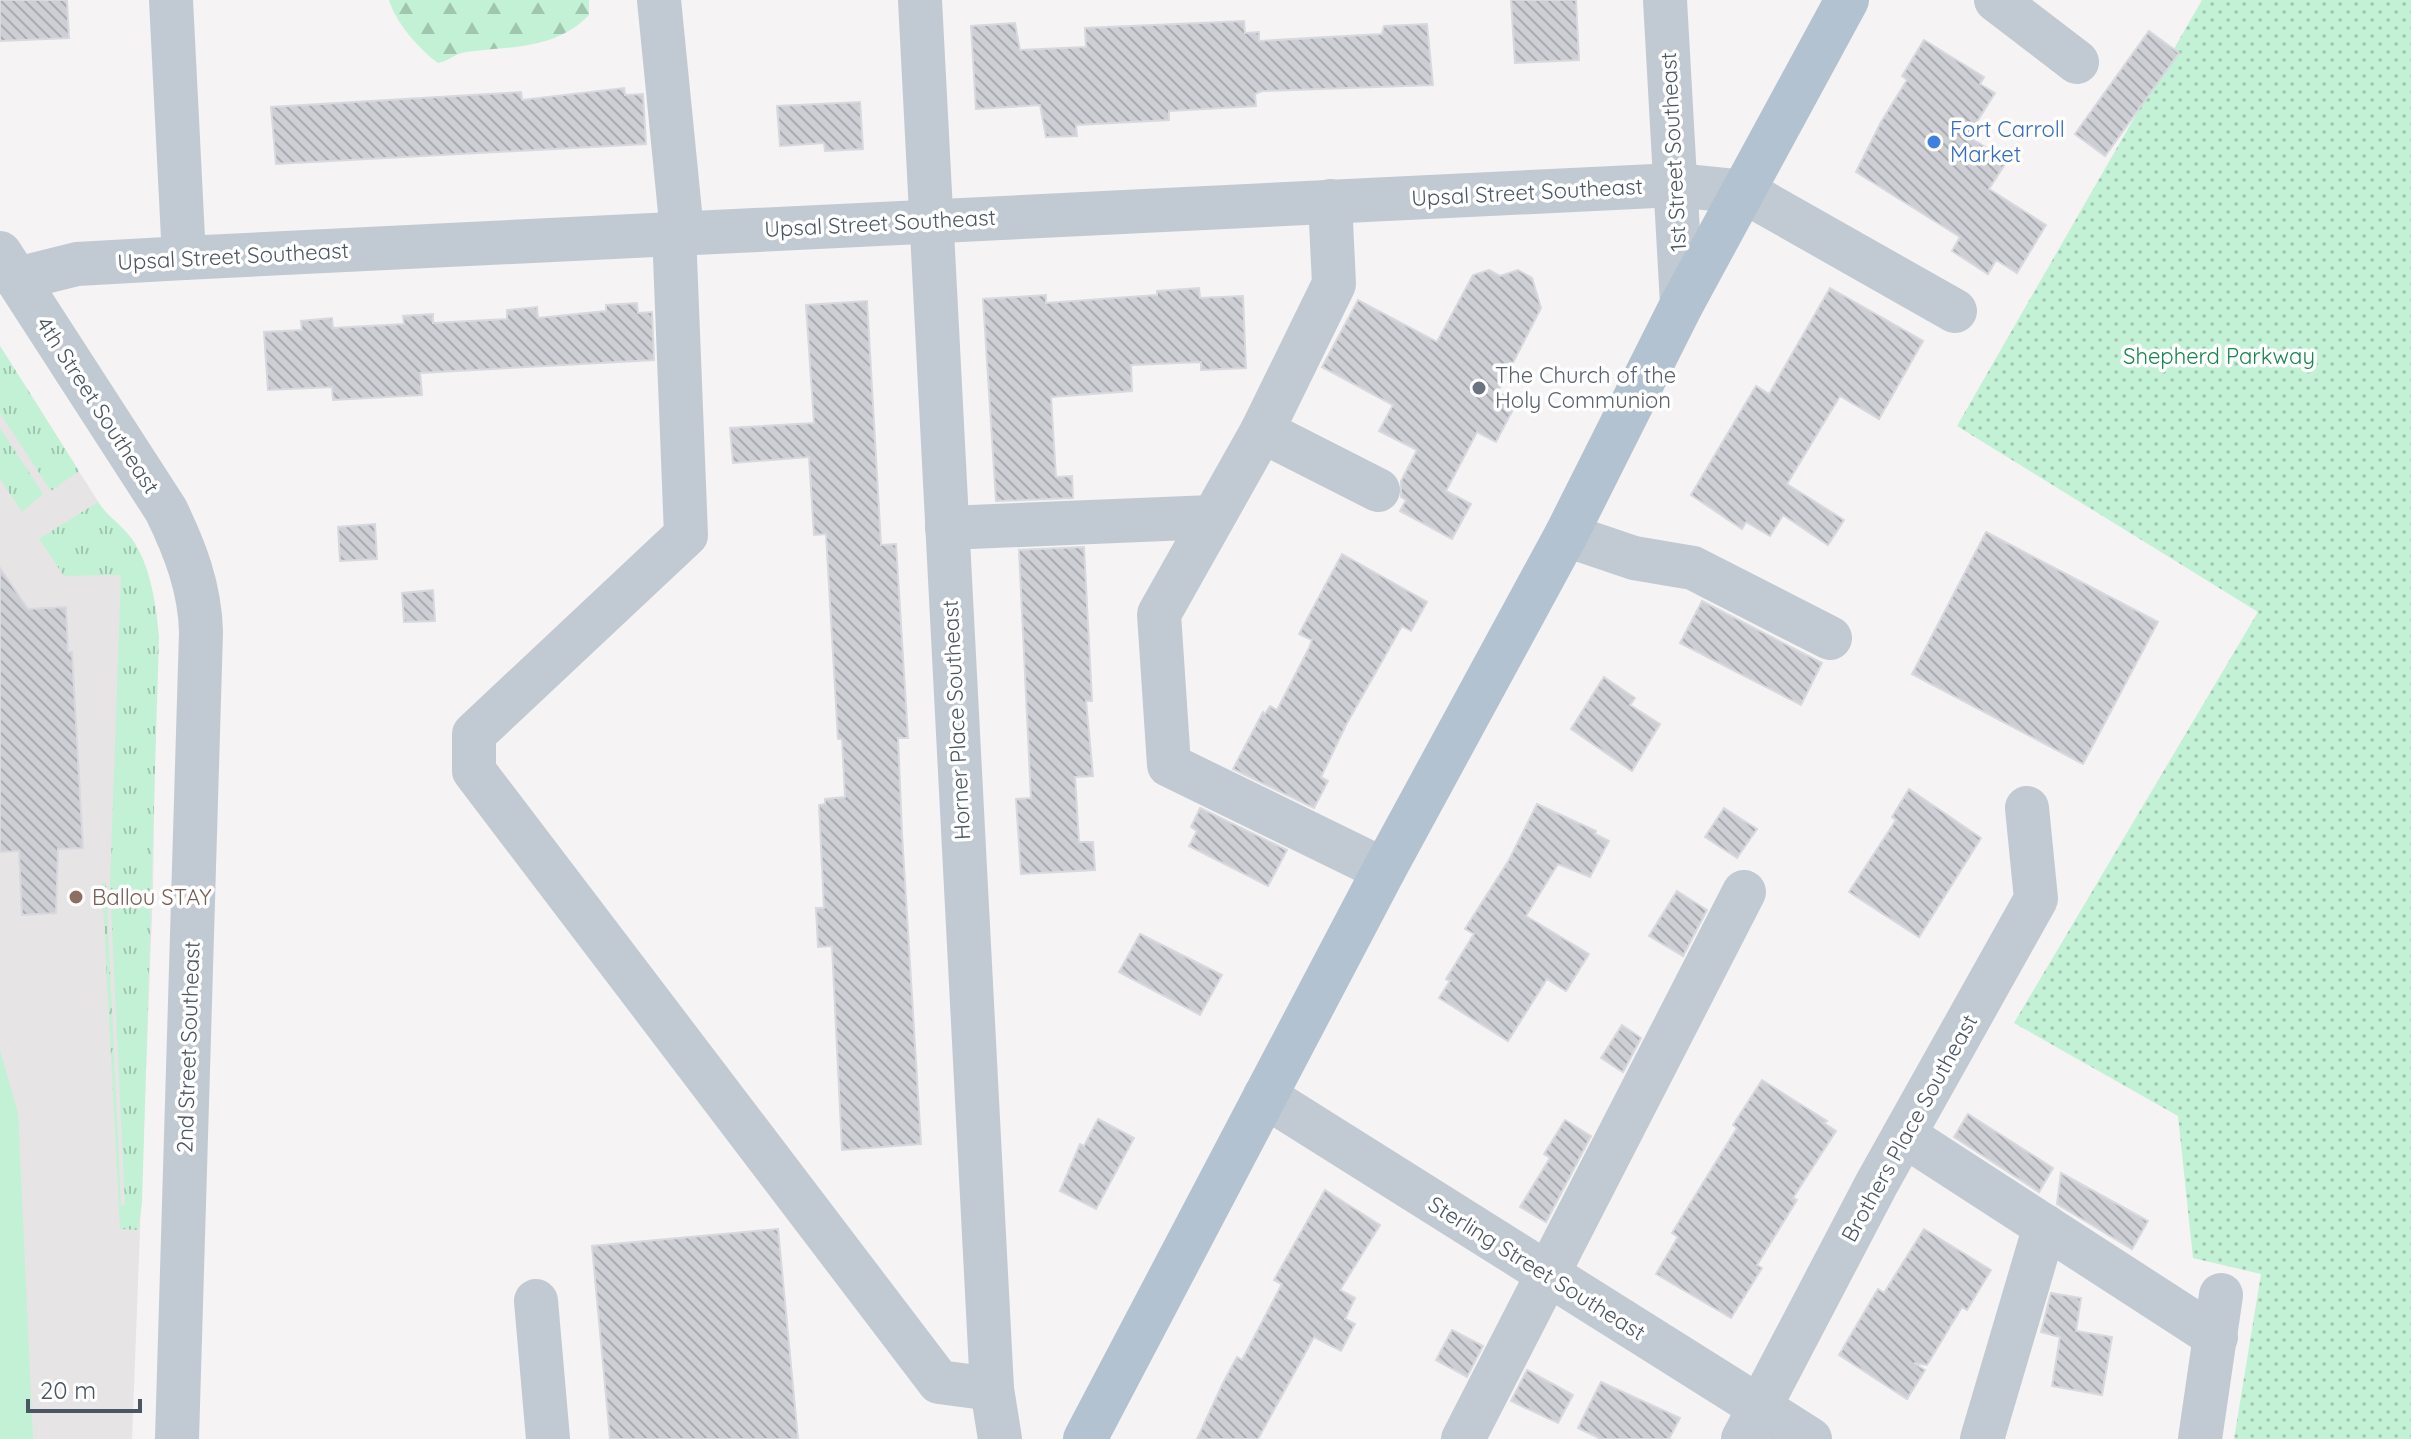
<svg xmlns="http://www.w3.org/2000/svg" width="2411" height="1439" font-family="Quicksand,sans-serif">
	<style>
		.education { fill: #e6e4e5 }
		.grass { fill: url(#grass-tufts) }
		.forest { fill: url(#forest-firs) }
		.park { fill: url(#park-dots) }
		.pitch { fill: #c3f1d5 }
		.building { fill: url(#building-back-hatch); stroke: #d7d9de; stroke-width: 2 }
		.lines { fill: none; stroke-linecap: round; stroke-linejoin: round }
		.minor { stroke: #c1cad2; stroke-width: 44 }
		.major { stroke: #b3c2d1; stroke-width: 44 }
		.shop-dot { fill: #3f7fe0; stroke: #fff; stroke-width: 3 }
		.worship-dot { fill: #6b7280; stroke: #fff; stroke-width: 3 }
		.education-dot { fill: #8d6e63; stroke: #fff; stroke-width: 3 }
		.labels { text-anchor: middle; stroke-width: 7; stroke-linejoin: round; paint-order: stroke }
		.shop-label { font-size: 22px; fill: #366cbe; stroke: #fff; text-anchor: start }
		.street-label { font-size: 22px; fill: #4a5661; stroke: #fff }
		.park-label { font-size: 22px; fill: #17864f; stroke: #fff }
		.worship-label { font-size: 22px; fill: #5b616d; stroke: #fff; text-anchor: start }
		.education-label { font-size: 22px; fill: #785e54; stroke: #fff; text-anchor: start }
	</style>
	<defs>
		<pattern id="grass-tufts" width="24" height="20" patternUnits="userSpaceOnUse" patternTransform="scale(2)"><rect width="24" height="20" fill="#c3f1d5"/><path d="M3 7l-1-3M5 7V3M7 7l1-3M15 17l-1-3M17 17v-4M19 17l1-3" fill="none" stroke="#a0c6b0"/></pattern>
		<pattern id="forest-firs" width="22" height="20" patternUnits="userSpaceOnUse" patternTransform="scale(2)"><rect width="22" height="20" fill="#c3f1d5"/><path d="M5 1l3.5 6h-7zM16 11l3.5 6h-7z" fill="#a0c6b0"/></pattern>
		<pattern id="park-dots" width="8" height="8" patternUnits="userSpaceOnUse" patternTransform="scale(2)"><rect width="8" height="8" fill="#c3f1d5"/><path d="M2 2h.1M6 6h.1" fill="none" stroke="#a0c6b0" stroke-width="1.8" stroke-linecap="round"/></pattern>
		<pattern id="building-back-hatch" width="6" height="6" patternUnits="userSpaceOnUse" patternTransform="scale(2)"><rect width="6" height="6" fill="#cdcfd5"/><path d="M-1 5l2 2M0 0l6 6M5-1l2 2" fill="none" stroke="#a8abb0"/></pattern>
	</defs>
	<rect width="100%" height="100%" fill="#f5f3f3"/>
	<polygon class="education" points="0,346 104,511 131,538 143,559 157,615 153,889 132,1439 0,1439"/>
	<g class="grass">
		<polygon points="0,346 79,471 51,491 0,413"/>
		<polygon points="0,428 43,494 22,512 0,479"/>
		<path d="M 98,502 C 107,516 122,525 132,539 C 151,567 156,604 159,636 L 142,1203 L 138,1230 L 120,1229 L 102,883 L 106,883 L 121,1205 L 125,1205 L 110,886 L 121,575 L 64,576 L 39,539 Z"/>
	</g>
	<path class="forest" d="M 389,0 L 589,0 L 589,15 C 555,50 511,46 466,52 C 454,54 449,61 438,63 C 419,49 396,23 389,0 Z"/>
	<polygon class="park" points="2202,0 2411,0 2411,1439 2234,1439 2261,1274 2193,1258 2178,1116 2014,1023 2258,612 1957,426"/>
	<polygon class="pitch" points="0,1050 18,1113 33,1439 0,1439"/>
	<g class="building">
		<polygon points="0,0 67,0 69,38 0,41"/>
		<polygon points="1511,0 1576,0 1579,60 1515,63"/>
		<polygon points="1244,21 1245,33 1259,32 1259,41 1382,34 1384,26 1427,24 1433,85 1262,91 1255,94 1256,106 1169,111 1169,120 1076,125 1077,136 1046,137 1040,105 976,109 971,26 1015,23 1020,50 1086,47 1085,28"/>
		<polygon points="2149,31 2179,53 2105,156 2075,134"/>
		<polygon points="1924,40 1984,77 1980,84 1995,93 1968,136 2007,161 1989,189 2046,225 2017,273 1996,260 1988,274 1952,251 1960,237 1856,172 1881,122 1907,80 1902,76"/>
		<polygon points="624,88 625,95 643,94 646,144 276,164 271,107 521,92 522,100"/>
		<polygon points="860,102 863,149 825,151 824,143 780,146 777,106"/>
		<polygon points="1489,270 1500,276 1518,270 1532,278 1541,308 1498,392 1517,402 1496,442 1477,432 1446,491 1471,504 1452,539 1400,511 1406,500 1401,497 1401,481 1417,450 1379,431 1393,405 1322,367 1358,300 1437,342 1473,275"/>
		<polygon points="1199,288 1200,298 1243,296 1246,368 1201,370 1201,362 1131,365 1132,391 1051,397 1056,477 1072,476 1073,498 996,501 983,299 1046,295 1046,303 1157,295 1157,291"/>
		<polygon points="1830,288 1923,341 1879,419 1840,396 1787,484 1844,520 1828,545 1783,515 1770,536 1746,522 1742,529 1691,495 1756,386 1769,394"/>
		<polygon points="867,301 881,545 896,544 908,738 898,738 902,834 921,1144 842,1150 832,946 818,947 816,908 824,908 819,805 825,804 825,799 845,797 842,739 838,739 826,534 814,535 809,457 733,463 730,428 814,423 806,305"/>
		<polygon points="637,303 638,313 652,312 654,360 420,373 422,395 333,400 332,387 268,390 264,332 302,330 301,321 332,318 333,328 404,324 403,316 433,314 433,323 507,319 507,310 537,307 538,318 606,311 606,305"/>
		<polygon points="375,524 377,559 340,561 338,527"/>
		<polygon points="1986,532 2158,622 2083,764 1912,674"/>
		<polygon points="1084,547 1092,701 1086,701 1093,776 1075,777 1079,842 1093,842 1095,870 1021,874 1016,799 1031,798 1019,550"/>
		<polygon points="1342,554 1427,602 1411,631 1402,626 1347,723 1321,777 1328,781 1314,808 1233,769 1263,712 1265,714 1270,706 1277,710 1309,648 1312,640 1299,634"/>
		<polygon points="0,568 28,609 66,607 68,652 72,652 83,848 58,849 56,913 22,915 19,851 0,852"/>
		<polygon points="433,590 435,621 404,622 402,593"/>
		<polygon points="1702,601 1822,663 1801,705 1680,643"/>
		<polygon points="1604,677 1635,698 1630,705 1660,724 1632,771 1571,729"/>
		<polygon points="1909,789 1981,838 1919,937 1849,892 1896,820 1892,817"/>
		<polygon points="1537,804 1596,831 1595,834 1609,841 1590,877 1558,864 1526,916 1589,954 1566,991 1547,979 1508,1041 1439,998 1450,981 1446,979 1474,934 1465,929 1509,860"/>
		<polygon points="1200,808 1287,850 1268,886 1189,846 1197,831 1191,827"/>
		<polygon points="1724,808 1757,829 1737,858 1705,837"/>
		<polygon points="1677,891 1707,910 1683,956 1649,936"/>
		<polygon points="1140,934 1222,975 1200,1015 1119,972"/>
		<polygon points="1622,1025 1641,1038 1623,1072 1601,1058"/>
		<polygon points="1762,1080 1827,1121 1824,1123 1836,1131 1793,1198 1797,1200 1757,1265 1762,1268 1731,1318 1656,1274 1678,1237 1672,1233 1737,1128 1733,1125"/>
		<polygon points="1968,1114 2053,1168 2039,1192 1954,1137"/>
		<polygon points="1098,1119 1134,1138 1096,1209 1060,1191 1080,1144 1084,1146"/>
		<polygon points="1565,1120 1591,1136 1546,1222 1520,1207 1550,1158 1544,1154"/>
		<polygon points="2061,1173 2148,1221 2132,1249 2057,1204"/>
		<polygon points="1325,1190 1380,1225 1340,1290 1355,1298 1345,1319 1355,1324 1341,1351 1314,1337 1258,1439 1197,1439 1223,1383 1237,1357 1242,1360 1282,1284 1274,1280"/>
		<polygon points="778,1229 798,1439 610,1439 592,1246"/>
		<polygon points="1924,1229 1991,1270 1967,1310 1962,1307 1927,1365 1914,1363 1925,1370 1907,1399 1839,1355 1878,1289 1884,1293"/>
		<polygon points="2051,1293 2081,1298 2076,1331 2112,1337 2102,1395 2052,1386 2060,1337 2041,1332"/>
		<polygon points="1452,1330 1483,1346 1467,1377 1436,1360"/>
		<polygon points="1527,1370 1573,1395 1558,1423 1511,1401"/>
		<polygon points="1601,1382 1680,1418 1669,1439 1601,1439 1578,1428"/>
	</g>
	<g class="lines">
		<g class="minor">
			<polyline points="171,0 184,258"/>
			<polyline points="659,0 682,232"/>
			<polyline points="920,0 992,1389 1000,1439"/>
			<polyline points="1665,0 1682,304"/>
			<polyline points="1996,0 2077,62"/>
			<polyline points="1330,201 1334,284 1262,431 1159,614 1169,765 1384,870"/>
			<polyline points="674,232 686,535 474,734 474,771 939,1382 992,1389"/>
			<path d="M 0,253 L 166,510 C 185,549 200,588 201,632 L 177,1439"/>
			<polyline points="17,279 77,264 184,258 1675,185 1745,192 1955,311"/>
			<polyline points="1262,431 1378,490"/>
			<polyline points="947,528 1212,517"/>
			<polyline points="1566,535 1634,558 1693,568 1830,638"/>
			<polyline points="1265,1096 1810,1439"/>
			<polyline points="1904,1135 2216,1337"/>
			<polyline points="536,1301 548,1439"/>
			<polyline points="1463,1439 1744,892"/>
			<polyline points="1743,1439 1877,1183 2036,899 2027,808"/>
			<polyline points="1982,1439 2045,1226"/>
			<polyline points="2200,1439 2221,1295"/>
		</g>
		<polyline class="major" points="1085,1439 1384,870 1566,535 1682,304 1847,0"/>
	</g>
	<circle class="shop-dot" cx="1934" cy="142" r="8"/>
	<circle class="worship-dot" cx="1479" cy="388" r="8"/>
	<circle class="education-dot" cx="76" cy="897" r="8"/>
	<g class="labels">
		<g class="shop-label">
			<text x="1950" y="137">Fort Carroll<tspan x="1950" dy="25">Market</tspan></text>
		</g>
		<g class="street-label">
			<text transform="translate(1673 152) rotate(-93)" y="8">1st Street Southeast</text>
			<text transform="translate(1527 192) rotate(-3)" y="8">Upsal Street Southeast</text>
			<text transform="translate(880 223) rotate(-3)" y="8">Upsal Street Southeast</text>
			<text transform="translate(233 256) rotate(-3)" y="8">Upsal Street Southeast</text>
			<text transform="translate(98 405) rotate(57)" y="8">4th Street Southeast</text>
			<text transform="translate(956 720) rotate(-93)" y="8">Horner Place Southeast</text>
			<text transform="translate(188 1047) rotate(-88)" y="8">2nd Street Southeast</text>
			<text transform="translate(1909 1128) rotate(-61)" y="8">Brothers Place Southeast</text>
			<text transform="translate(1537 1268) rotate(32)" y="8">Sterling Street Southeast</text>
		</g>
		<g class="park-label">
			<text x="2219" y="364">Shepherd Parkway</text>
		</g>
		<g class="worship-label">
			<text x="1495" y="383">The Church of the<tspan x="1495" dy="25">Holy Communion</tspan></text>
		</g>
		<g class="education-label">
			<text x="92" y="905">Ballou STAY</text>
		</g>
	</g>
	<path d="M28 1399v12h112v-12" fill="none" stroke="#4a5661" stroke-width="4"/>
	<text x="40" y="1399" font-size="24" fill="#4a5661" stroke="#ffffff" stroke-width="6" paint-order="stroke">20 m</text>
</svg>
